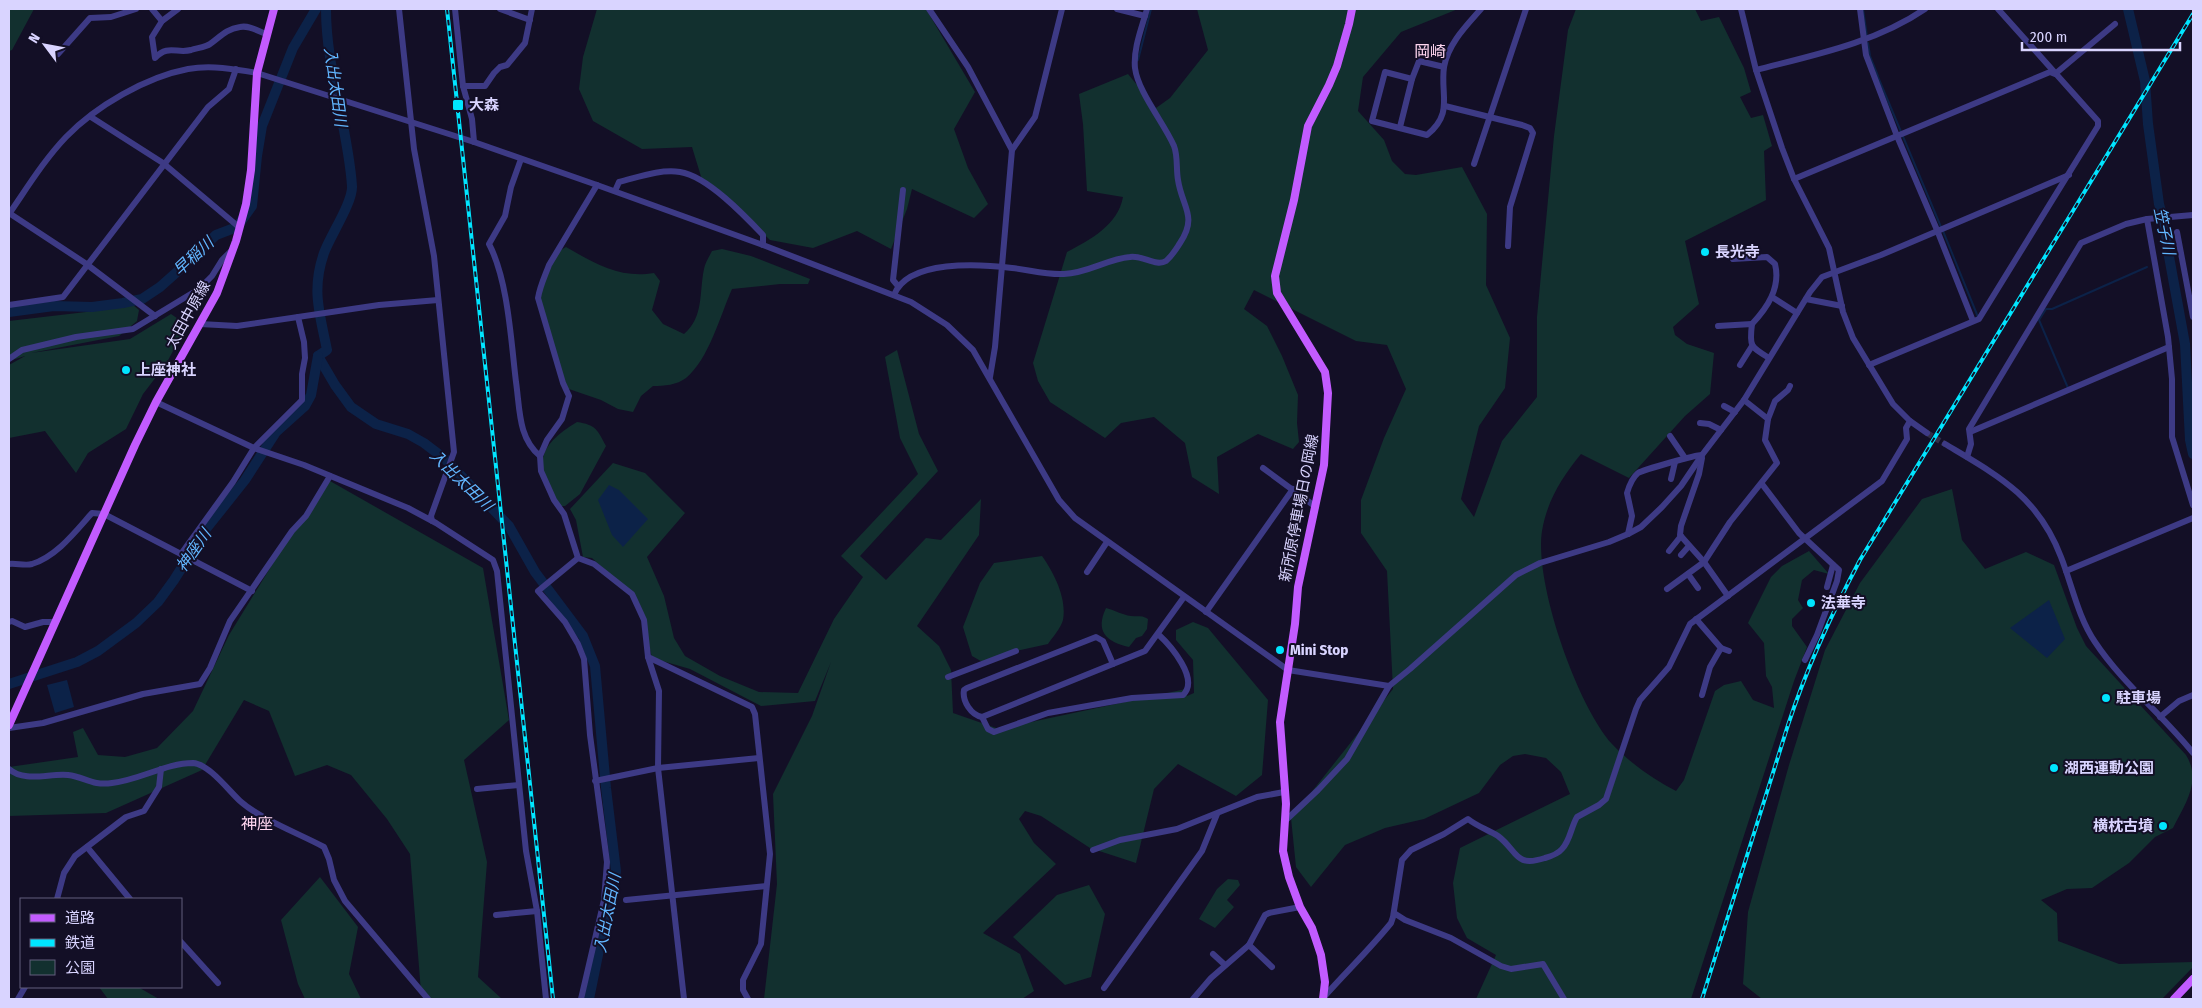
<svg xmlns="http://www.w3.org/2000/svg" width="2202" height="1008" font-family="'Fira Sans Condensed','Noto Sans JP',sans-serif">
	<style>
		.green { fill: #12302f }
		.water { fill: #0c2248 }
		.lines { fill: none; stroke-linecap: round; stroke-linejoin: round }
		.stream { stroke: #0c2248; stroke-width: 2 }
		.river { stroke: #0c2248; stroke-width: 10 }
		.minor-tunnel { stroke: #312d47; stroke-width: 6; stroke-dasharray: 6 3; stroke-linecap: butt }
		.minor { stroke: #3d3a85; stroke-width: 6 }
		.major { stroke: #c25bff; stroke-width: 8 }
		.rail-casing { stroke: #00e5ff; stroke-width: 4 }
		.rail { stroke: #130f26; stroke-width: 2; stroke-dasharray: 5.5; stroke-linecap: butt }
		.poi-dot { fill: #00e5ff; stroke: #130f26; stroke-width: 2 }
		.labels { text-anchor: middle; stroke-width: 4; stroke-linejoin: round; paint-order: stroke }
		.poi-label { font-size: 15px; font-weight: bold; fill: #d9d4ff; stroke: #130f26; text-anchor: start }
		.street-label { font-size: 15px; fill: #d9d4ff; stroke: #130f26 }
		.neighbourhood-label { font-size: 16px; fill: #ffd6f0; stroke: #130f26 }
		.water-label { font-size: 16px; font-style: italic; fill: #62b6ff; stroke: #130f26 }
	</style>
	<rect width="100%" height="100%" fill="#130f26"/>
	<g class="green">
		<polygon points="9,9 34,9 12,50 9,51"/>
		<polygon points="597,9 926,9 975,92 954,129 968,168 988,204 974,218 912,189 907,209 891,249 857,231 813,248 770,240 736,207 703,183 692,147 642,149 593,121 579,89 583,57"/>
		<path d="M 1197,9 L 1458,9 L 1401,32 L 1363,77 L 1358,111 L 1384,140 L 1392,161 L 1405,174 L 1416,175 L 1462,167 L 1487,214 L 1486,285 L 1510,338 L 1505,388 L 1479,426 L 1461,499 L 1474,517 L 1502,441 L 1537,397 L 1537,317 L 1554,136 L 1568,30 L 1576,9 L 1695,9 L 1701,21 L 1719,17 L 1744,68 L 1751,92 L 1740,97 L 1751,118 L 1763,115 L 1772,146 L 1764,151 L 1766,200 L 1685,241 L 1699,304 L 1673,327 L 1675,335 L 1687,344 L 1714,353 L 1710,394 L 1685,416 L 1629,478 L 1581,454 C 1562,477 1547,501 1542,531 C 1534,583 1577,705 1612,744 C 1630,763 1653,779 1676,791 L 1684,780 L 1715,691 L 1724,685 L 1741,681 L 1753,700 L 1774,708 L 1772,687 L 1766,676 L 1764,643 L 1748,623 L 1771,577 L 1782,566 L 1809,551 L 1829,574 L 1814,570 L 1802,580 L 1798,600 L 1803,608 L 1792,619 L 1792,626 L 1807,647 L 1794,681 L 1691,999 L 1476,999 L 1496,955 L 1467,938 L 1457,918 L 1453,883 L 1460,848 L 1570,794 L 1561,772 L 1546,758 L 1525,754 L 1513,756 L 1500,765 L 1479,793 L 1424,819 L 1385,828 L 1345,845 L 1311,887 L 1296,867 L 1291,818 L 1393,689 L 1387,571 L 1361,533 L 1361,500 L 1384,438 L 1406,389 L 1387,345 L 1356,341 L 1254,290 L 1244,309 L 1267,326 L 1282,356 L 1298,395 L 1297,423 L 1299,442 L 1293,449 L 1258,434 L 1217,457 L 1219,494 L 1192,477 L 1185,443 L 1154,417 L 1121,423 L 1105,438 L 1050,402 L 1038,381 L 1033,363 L 1067,252 C 1090,240 1118,225 1123,197 L 1087,191 L 1083,124 L 1079,94 L 1128,74 L 1156,108 L 1170,98 L 1208,50 Z"/>
		<path d="M 566,247 C 594,263 620,279 654,273 L 660,281 L 652,310 L 663,324 L 684,334 C 704,317 699,293 704,269 C 705,263 709,257 712,251 L 722,249 L 751,256 L 810,279 L 808,284 L 780,284 L 732,289 C 720,316 709,359 686,378 C 677,385 664,386 653,386 L 641,396 L 633,412 L 618,409 L 601,400 L 566,388 L 538,298 L 556,253 Z"/>
		<polygon points="127,300 139,310 137,321 119,336 31,353 130,339 171,314 187,325 166,364 143,394 126,429 88,453 76,473 45,431 9,438 9,365 25,356 9,361 9,321 86,312"/>
		<polygon points="897,350 919,434 938,471 860,556 886,580 926,538 941,540 981,499 979,535 917,626 939,646 951,670 953,713 999,729 1186,689 1187,696 1194,693 1193,660 1176,640 1176,630 1193,622 1208,628 1268,700 1262,775 1236,796 1178,764 1154,789 1136,863 1090,848 1041,816 1025,811 1019,819 1034,843 1056,864 983,933 1020,954 1034,991 1022,999 764,999 777,884 773,794 812,716 831,662 815,701 761,706 690,669 652,658 641,610 627,591 592,558 583,557 576,520 570,509 613,463 645,473 685,513 647,557 664,596 674,638 685,656 720,676 759,692 798,693 834,619 863,577 841,556 918,474 900,438 885,357"/>
		<path d="M 577,422 C 596,425 597,429 606,446 L 580,494 L 565,506 L 558,506 C 533,468 536,446 577,422 Z"/>
		<polygon points="330,481 483,568 509,720 464,760 487,862 478,977 502,999 427,999 421,992 410,854 387,819 351,775 327,765 295,776 269,711 244,700 202,770 106,813 9,816 9,767 78,757 73,732 83,728 98,755 125,757 157,748 193,711 229,635 294,529"/>
		<path d="M 1952,489 L 1962,540 L 1985,569 L 2026,552 L 2054,565 L 2077,628 L 2086,646 L 2186,755 C 2202,781 2185,804 2173,828 L 2155,837 L 2129,863 L 2092,888 L 2067,889 L 2041,900 L 2057,913 L 2058,941 L 2119,964 L 2193,962 L 2193,967 L 2162,999 L 1762,999 L 1743,984 L 1748,912 L 1789,765 L 1825,650 L 1860,583 L 1922,499 Z"/>
		<path d="M 1042,556 C 1054,573 1067,598 1063,620 C 1061,628 1052,638 1048,644 L 1016,651 L 986,664 L 972,656 L 963,627 L 980,583 L 994,563 Z"/>
		<path d="M 1106,608 C 1115,610 1122,615 1131,616 C 1138,617 1142,615 1148,619 L 1147,629 L 1142,636 L 1136,638 L 1129,647 C 1106,642 1095,631 1106,608 Z"/>
		<polygon points="320,877 358,927 349,974 361,999 305,999 298,984 281,920"/>
		<polygon points="1228,879 1238,880 1240,885 1227,900 1234,907 1215,928 1199,919 1217,889"/>
		<polygon points="1089,885 1105,914 1091,977 1065,985 1013,937 1057,895"/>
		<polygon points="99,987 138,987 159,999 108,999"/>
	</g>
	<g class="water">
		<polygon points="609,485 619,490 648,519 623,547 612,535 598,500"/>
		<polygon points="2049,600 2065,639 2047,658 2010,628"/>
		<polygon points="67,680 74,707 55,713 47,685"/>
	</g>
	<g class="lines">
		<g class="stream">
			<polyline points="1863,9 1867,37"/>
			<polyline points="1868,43 1870,56 1878,76"/>
			<polyline points="1138,60 1151,9"/>
			<polyline points="1878,77 1941,227"/>
			<polyline points="1943,231 1978,317"/>
			<polyline points="2068,388 2039,320 2046,309 2052,309 2147,267"/>
		</g>
		<g class="river">
			<polyline points="2128,9 2145,81 2148,124 2159,204 2165,226 2168,251 2185,344 2190,440 2193,454"/>
			<polyline points="9,312 54,306 92,307 123,303 142,299 160,287 178,271 216,235 237,227 252,206 257,156 262,126 293,48 316,9"/>
			<polyline points="318,356 335,385 351,407 376,424 408,434 424,443 445,459 509,526 535,572 583,636 595,666 606,788 616,871 611,906 599,950 589,999"/>
			<path d="M 318,356 L 327,350 C 320,314 311,290 324,253 C 330,236 353,202 352,186 C 348,127 326,69 326,9"/>
			<polyline points="9,684 77,662 98,651 136,623 158,602 174,580 206,529 245,480 276,432 305,406 311,395 318,356"/>
		</g>
		<polyline class="minor-tunnel" points="1927,433 1945,444"/>
		<g class="minor">
			<polyline points="152,9 162,21"/>
			<path d="M 178,9 L 162,21 L 152,37 L 155,58 C 168,44 177,54 191,50 C 197,48 206,47 210,44 C 220,37 226,29 240,27 C 249,25 258,31 266,34"/>
			<polyline points="399,9 414,149 434,256 454,452 431,516 432,521"/>
			<polyline points="455,9 463,86 472,119 474,142"/>
			<polyline points="500,9 530,20"/>
			<polyline points="929,9 968,67 1012,150 995,347 990,377"/>
			<polyline points="1117,9 1145,16"/>
			<polyline points="1741,9 1756,70 1782,148 1794,179 1829,248 1843,312 1853,338 1893,404 1910,421 1927,433"/>
			<polyline points="1860,9 1866,55 1897,136 1937,230 1973,321"/>
			<polyline points="58,54 90,18 111,17 136,9"/>
			<path d="M 1444,67 L 1419,61 L 1412,79 L 1385,72 L 1372,121 L 1427,135 C 1454,113 1440,95 1444,67 C 1448,44 1466,26 1481,9"/>
			<path d="M 1756,70 C 1814,55 1875,43 1925,9"/>
			<polyline points="463,86 485,86 494,73 500,67 507,65 525,43 532,9"/>
			<polyline points="1445,106 1522,125 1530,128 1533,133 1510,207 1508,246"/>
			<polyline points="91,117 163,163 240,228"/>
			<polyline points="1400,127 1412,79"/>
			<polyline points="1012,150 1035,117 1062,9"/>
			<path d="M 521,159 L 511,187 L 505,216 L 489,244 C 508,280 511,341 516,382 C 520,409 518,438 540,456"/>
			<polyline points="1474,164 1526,9"/>
			<polyline points="1794,179 2050,72 2055,74 2115,24"/>
			<path d="M 597,185 L 549,265 C 545,276 540,286 538,298 L 563,383 L 569,396 L 562,419 L 547,440 L 540,456 L 541,471 L 554,500 L 564,514 L 578,558 L 594,564 L 632,594 L 644,620 L 648,657 L 659,691 L 658,768 L 684,999"/>
			<path d="M 615,191 L 619,182 C 639,177 660,169 680,172 C 707,176 745,216 763,235 L 763,245"/>
			<polyline points="9,213 85,263 155,316"/>
			<path d="M 9,214 C 27,188 44,160 66,137 C 96,106 146,77 188,69 C 211,65 234,69 257,73 L 474,142 L 597,185 L 763,245 L 911,302 L 947,325 L 973,350 L 1059,500 L 1075,518 L 1288,670 L 1389,686"/>
			<polyline points="2147,219 2168,337 2172,379 2172,437 2193,505"/>
			<polyline points="2177,232 2193,317"/>
			<path d="M 1733,259 L 1767,257 L 1775,264 C 1781,288 1767,308 1752,324"/>
			<polyline points="898,286 893,280 903,190"/>
			<path d="M 894,295 C 908,259 980,264 1012,268 C 1030,270 1046,275 1064,274 C 1088,273 1107,259 1130,257 C 1143,255 1156,267 1166,261 C 1172,256 1176,249 1180,243 C 1198,216 1182,207 1178,180 C 1176,169 1178,156 1174,146 C 1164,123 1138,92 1135,68 C 1133,49 1142,27 1147,9"/>
			<polyline points="1772,297 1797,313"/>
			<polyline points="1806,299 1842,306"/>
			<polyline points="9,305 63,297 208,107 229,89 236,69"/>
			<polyline points="200,324 237,326 379,305 438,300"/>
			<path d="M 1718,326 L 1752,324 C 1749,347 1751,347 1769,358"/>
			<polyline points="9,359 22,350 76,337 133,329 199,289 212,276 222,260 231,251"/>
			<polyline points="1740,365 1752,346"/>
			<polyline points="1869,365 1979,319 2098,126 2098,121 1998,9"/>
			<polyline points="156,402 254,448 304,465 408,508 436,523 493,560 497,571 526,851 537,911 546,999"/>
			<polyline points="1724,406 1735,412"/>
			<polyline points="1768,419 1775,401 1788,390 1790,386"/>
			<polyline points="1700,423 1709,424 1721,430"/>
			<polyline points="1970,432 2169,347"/>
			<polyline points="1670,436 1685,458"/>
			<path d="M 1945,444 C 1997,475 2038,496 2061,557 C 2072,585 2078,617 2095,642 C 2122,683 2163,715 2193,753"/>
			<polyline points="1967,457 1971,444 1969,429 2081,243 2126,224 2147,219 2193,215"/>
			<polyline points="1702,458 1699,474 1681,526 1680,535 1704,562 1728,596"/>
			<polyline points="1263,468 1316,507"/>
			<polyline points="1671,479 1675,462"/>
			<polyline points="1762,484 1799,533 1839,570 1837,581 1817,635 1805,660"/>
			<path d="M 1628,534 L 1632,516 L 1627,493 C 1629,486 1632,478 1638,473 C 1643,470 1698,454 1702,455"/>
			<polyline points="1669,551 1681,536"/>
			<polyline points="181,554 233,482 254,448 302,400 302,374 305,358 304,342 298,317"/>
			<polyline points="1681,555 1689,546"/>
			<polyline points="578,558 538,591 565,622 578,644 584,659 590,735 607,862 604,900 581,999"/>
			<path d="M 9,564 C 16,563 25,566 32,564 C 57,556 75,532 92,513 L 104,514 L 252,591"/>
			<polyline points="2066,571 2193,518"/>
			<polyline points="1087,572 1107,542"/>
			<polyline points="1688,574 1698,588"/>
			<polyline points="1827,587 1833,565"/>
			<polyline points="1667,589 1704,562 1730,522 1777,463 1765,440 1768,419 1744,400"/>
			<polyline points="1206,612 1293,489"/>
			<polyline points="1696,619 1721,648 1710,667 1702,695"/>
			<polyline points="9,622 12,621 25,627 43,622 55,622"/>
			<path d="M 1158,634 C 1170,645 1200,679 1183,695 L 1132,698 L 1048,713 L 994,732 L 988,729 L 982,717 L 1145,651 L 1184,597"/>
			<polyline points="1721,648 1729,651"/>
			<polyline points="648,657 752,707 755,714 770,854 761,944 743,980 743,990 748,999"/>
			<polyline points="948,677 1016,651"/>
			<path d="M 982,717 C 971,715 962,701 964,690 L 967,688 L 1096,637 L 1103,641 L 1113,664"/>
			<polyline points="2160,717 2179,701 2193,695"/>
			<polyline points="9,728 43,723 143,694 200,684 210,668 230,621 292,531 306,516 330,476"/>
			<path d="M 9,769 C 25,783 49,773 68,775 C 85,777 92,786 112,783 C 140,780 166,763 193,763 C 209,764 229,791 240,801 C 260,819 300,834 324,847 L 329,859 L 334,880 L 345,901 L 428,999"/>
			<polyline points="595,781 658,768 759,758"/>
			<polyline points="477,789 519,785"/>
			<polyline points="1286,820 1318,790 1347,759 1389,686 1410,669 1516,575 1540,563 1609,542 1628,534 1641,527 1662,507 1681,486 1702,455 1744,400 1810,292 1822,277 1881,255 2069,175"/>
			<polyline points="87,847 130,899"/>
			<polyline points="1093,850 1120,840 1177,829 1257,797 1284,792"/>
			<polyline points="57,899 64,873 75,856 126,817 144,811 159,787 161,769"/>
			<polyline points="626,900 766,886"/>
			<polyline points="1394,913 1405,920 1451,938 1501,966 1511,969 1543,964 1564,999"/>
			<polyline points="496,915 537,911"/>
			<polyline points="181,942 218,983"/>
			<polyline points="1249,945 1272,967"/>
			<polyline points="1213,954 1225,965"/>
			<polyline points="1104,988 1202,851 1217,814"/>
			<path d="M 1323,998 C 1346,972 1370,949 1391,923 L 1393,917 L 1402,860 L 1411,850 L 1444,834 L 1468,819 C 1478,827 1489,830 1498,836 C 1518,851 1514,868 1545,858 C 1552,856 1558,854 1562,849 C 1570,841 1571,827 1577,817 L 1599,805 L 1606,799 L 1636,709 L 1640,700 L 1669,667 L 1690,624 L 1882,481 L 1907,439 L 1906,428 L 1910,421"/>
			<polyline points="18,999 25,987"/>
			<polyline points="1193,999 1211,978 1249,945 1265,915 1269,913 1300,907"/>
		</g>
		<g class="major">
			<polyline points="9,725 135,445 156,402 217,293 236,241 246,204 251,170 257,73 274,9"/>
			<polyline points="1323,999 1325,982 1321,955 1312,928 1300,907 1289,877 1283,851 1286,804 1280,722 1295,624 1298,587 1324,465 1328,393 1325,372 1277,293 1275,276 1294,200 1308,126 1329,85 1337,66 1349,24 1352,9"/>
			<polyline points="2174,999 2193,979"/>
		</g>
		<g class="rail-casing">
			<g id="rail">
				<polyline points="447,9 553,999"/>
				<path d="M 1702,999 L 1788,725 C 1807,667 1832,613 1860,560 L 2193,14"/>
			</g>
		</g>
		<use href="#rail" class="rail"/>
	</g>
	<g class="poi-dot">
		<rect x="452" y="99" width="12" height="12" rx="2.5"/>
		<circle cx="1705" cy="252" r="5"/>
		<circle cx="126" cy="370" r="5"/>
		<circle cx="1811" cy="603" r="5"/>
		<circle cx="1280" cy="650" r="5"/>
		<circle cx="2106" cy="698" r="5"/>
		<circle cx="2054" cy="768" r="5"/>
		<circle cx="2163" cy="826" r="5"/>
	</g>
	<g class="labels">
		<g class="poi-label">
			<text x="469" y="110">大森</text>
			<text x="1715" y="257">長光寺</text>
			<text x="136" y="375">上座神社</text>
			<text x="1821" y="608">法華寺</text>
			<text x="1290" y="655">Mini Stop</text>
			<text x="2116" y="703">駐車場</text>
			<text x="2064" y="773">湖西運動公園</text>
			<text x="2153" y="831" text-anchor="end">横枕古墳</text>
		</g>
		<g class="street-label">
			<text transform="translate(188 315) rotate(-61)" y="5">太田中原線</text>
			<text transform="translate(1299 508) rotate(-79)" y="5">新所原停車場日の岡線</text>
		</g>
		<g class="neighbourhood-label">
			<text x="1430" y="57">岡崎</text>
			<text x="257" y="829">神座</text>
		</g>
		<g class="water-label">
			<text transform="translate(336 87) rotate(82)" y="6">入出太田川</text>
			<text transform="translate(2165 231) rotate(78)" y="6">笠子川</text>
			<text transform="translate(193 256) rotate(-43)" y="6">早稲川</text>
			<text transform="translate(462 480) rotate(44)" y="6">入出太田川</text>
			<text transform="translate(193 550) rotate(-55)" y="6">神座川</text>
			<text transform="translate(607 913) rotate(-79)" y="6">入出太田川</text>
		</g>
	</g>
	<rect width="2202" height="1008" fill="none" stroke="#d9d4ff" stroke-width="20"/>
	<rect x="20" y="898" width="162" height="90" fill="#130f26" stroke="#625e7d"/>
	<rect x="30" y="914" width="25" height="8" fill="#c25bff" stroke="#625e7d"/>
	<text x="65" y="923" font-size="15" fill="#d9d4ff">道路</text>
	<rect x="30" y="939" width="25" height="8" fill="#00e5ff" stroke="#625e7d"/>
	<text x="65" y="948" font-size="15" fill="#d9d4ff">鉄道</text>
	<rect x="30" y="960" width="25" height="15" fill="#12302f" stroke="#625e7d"/>
	<text x="65" y="973" font-size="15" fill="#d9d4ff">公園</text>
	<g transform="translate(45 45) rotate(302)" stroke="#130f26" stroke-width="4" paint-order="stroke">
	<path d="M0-4L9 19L0 12L-9 19Z" fill="#d9d4ff"/>
	<text y="-8" font-size="14" font-weight="bold" text-anchor="middle" fill="#d9d4ff">N</text>
	</g>
	<path d="M2022 42v8h158v-8" fill="none" stroke="#d9d4ff" stroke-width="2.5"/>
	<text x="2030" y="42" font-size="15" fill="#d9d4ff" stroke="#130f26" stroke-width="4" paint-order="stroke">200 m</text>
</svg>
